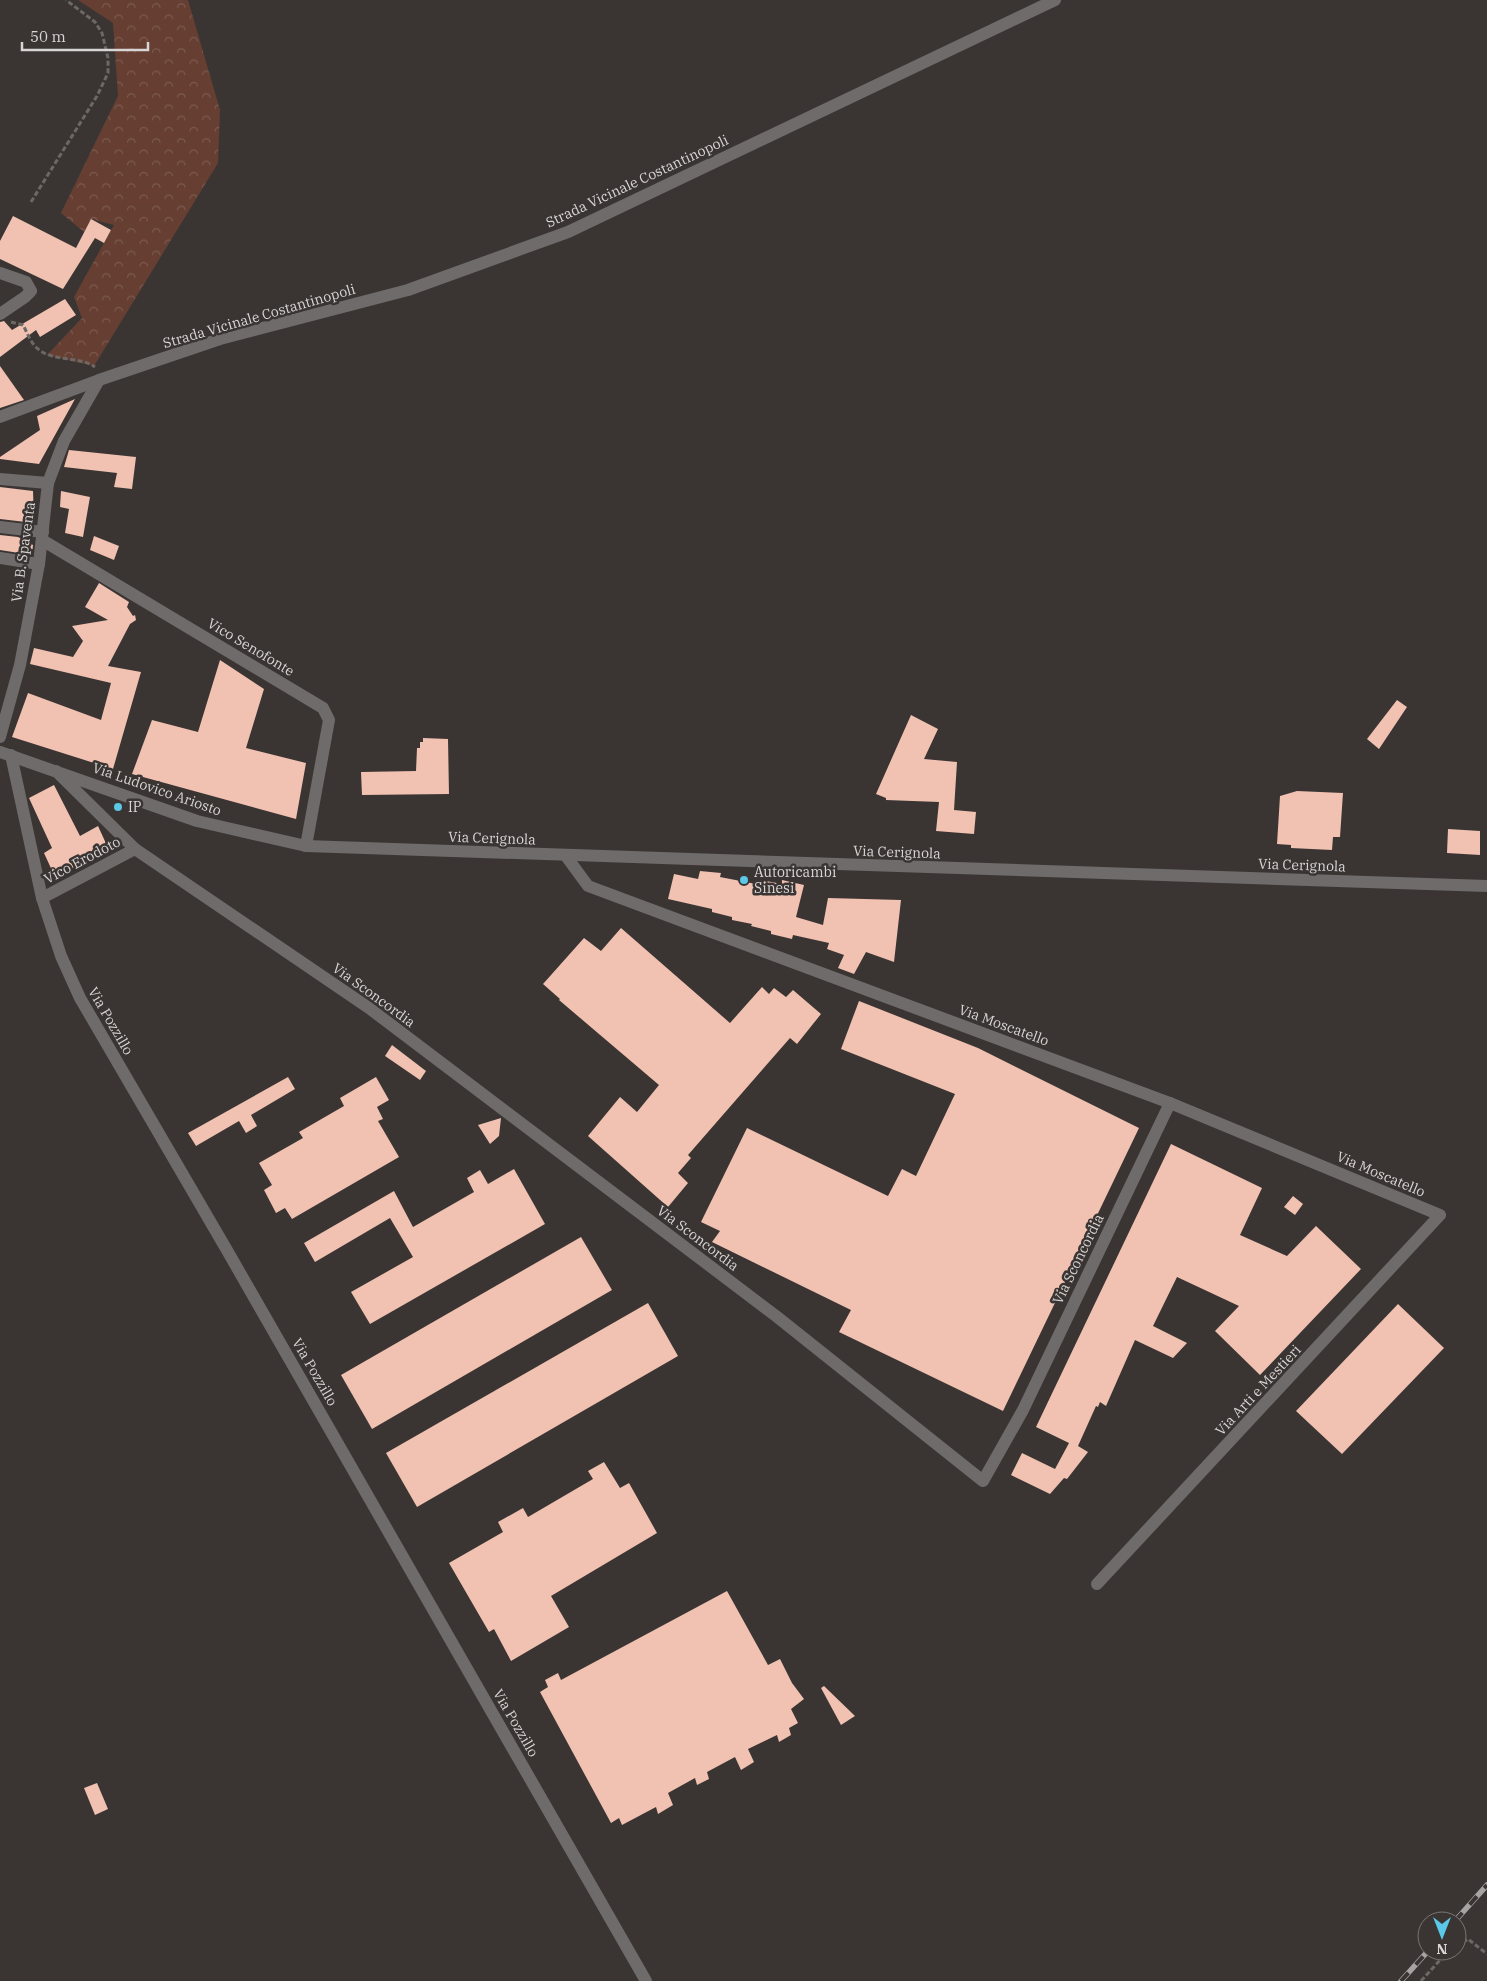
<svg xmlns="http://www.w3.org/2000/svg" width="1487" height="1981" font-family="'IBM Plex Serif',serif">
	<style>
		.park { fill: url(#park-crowns) }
		.building { fill: #f1c1b1 }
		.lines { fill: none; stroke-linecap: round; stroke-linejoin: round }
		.path { stroke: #6c6866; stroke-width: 3; stroke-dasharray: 5 2.5; stroke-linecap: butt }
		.minor { stroke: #6e6b6a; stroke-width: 12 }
		.rail-casing { stroke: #a7a3a2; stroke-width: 5.5 }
		.rail { stroke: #3a3533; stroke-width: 4; stroke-dasharray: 11; stroke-linecap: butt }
		.poi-dot { fill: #5ac8e6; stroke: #3a3533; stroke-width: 2 }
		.labels { text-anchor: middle; stroke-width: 5; stroke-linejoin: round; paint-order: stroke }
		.street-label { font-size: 14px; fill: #d8d5d4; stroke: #3a3533 }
		.poi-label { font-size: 14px; fill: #d8d5d4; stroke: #3a3533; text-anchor: start }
	</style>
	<defs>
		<pattern id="park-crowns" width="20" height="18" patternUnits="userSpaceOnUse" patternTransform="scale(1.25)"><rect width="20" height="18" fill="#663f32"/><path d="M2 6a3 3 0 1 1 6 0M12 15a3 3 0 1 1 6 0" fill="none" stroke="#7b5a4f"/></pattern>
	</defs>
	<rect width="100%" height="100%" fill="#3a3533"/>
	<polygon class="park" points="78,0 188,0 220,110 218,163 94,366 47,355 82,318 74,297 114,225 91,219 84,232 61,213 118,96 113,23"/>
	<g class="building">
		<polygon points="13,216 76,248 91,219 111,230 104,243 95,238 63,289 0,259 0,241"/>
		<polygon points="65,299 76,315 40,337 36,330 0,357 0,322 4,321 12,330"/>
		<polygon points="0,366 24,400 0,408"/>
		<polygon points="75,399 39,464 0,459 0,457 40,430 37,416"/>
		<polygon points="69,450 136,457 132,489 114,487 117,473 64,467"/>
		<polygon points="0,487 33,491 34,523 0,519"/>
		<polygon points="61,491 90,497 83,537 65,533 69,509 60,507"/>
		<polygon points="0,535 18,537 33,545 32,555 0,550"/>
		<polygon points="94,536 119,546 114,560 90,550"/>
		<polygon points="99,583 129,602 127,607 133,616 135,615 136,620 130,624 108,666 141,672 113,769 12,737 28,693 101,720 111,683 30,664 34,648 73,657 83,641 72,626 108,620 85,607"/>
		<polygon points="220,660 264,689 246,748 306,763 296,819 132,774 152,720 198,732"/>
		<polygon points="1397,700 1407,707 1379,749 1367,739"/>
		<polygon points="911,715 938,729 924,759 957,762 954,810 976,812 974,834 936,831 939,802 886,800 886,798 876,794"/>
		<polygon points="423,738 448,739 449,794 362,795 361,772 416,771 417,748 420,748 420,742 423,742"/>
		<polygon points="54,785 80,836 98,826 109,850 55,877 44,853 52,848 29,798"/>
		<polygon points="1297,791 1343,793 1340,837 1333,837 1332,850 1291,848 1291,845 1277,844 1280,796"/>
		<polygon points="1448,829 1480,831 1480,855 1447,853"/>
		<polygon points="700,871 721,873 720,877 761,885 761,880 782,884 782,880 804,885 796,917 823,925 828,898 901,900 894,962 866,952 854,974 838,968 844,955 827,949 829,943 793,935 792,939 771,934 771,931 751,926 752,924 732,920 732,917 712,912 712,909 668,899 674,874 698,879"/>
		<polygon points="621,928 730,1023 762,987 769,994 774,988 786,997 793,990 821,1014 797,1044 790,1038 688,1155 691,1158 678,1173 688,1183 668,1207 588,1136 620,1097 637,1112 659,1085 559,1000 560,999 543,984 584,938 601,951"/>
		<polygon points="859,1001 978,1048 1139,1128 1003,1411 839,1332 851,1310 712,1242 720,1231 701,1222 747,1128 888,1196 902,1169 916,1176 955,1094 841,1049"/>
		<polygon points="392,1045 426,1071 420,1080 385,1056"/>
		<polygon points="288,1077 295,1089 251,1115 257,1126 246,1133 239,1121 196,1146 188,1133"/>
		<polygon points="376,1077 389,1100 377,1107 383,1119 378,1121 399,1157 292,1219 285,1208 276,1213 264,1190 272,1185 259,1163 303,1138 299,1132 344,1106 340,1098"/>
		<polygon points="501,1118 499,1136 490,1144 478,1125"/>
		<polygon points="1171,1144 1262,1188 1240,1235 1287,1256 1316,1226 1361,1269 1260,1375 1215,1331 1239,1306 1177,1277 1153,1326 1187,1343 1173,1358 1135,1340 1106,1406 1100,1402 1098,1407 1096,1406 1078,1446 1088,1452 1067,1479 1064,1478 1050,1494 1011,1475 1022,1453 1055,1469 1069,1443 1036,1427"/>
		<polygon points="514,1169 545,1224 370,1324 351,1292 413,1257 390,1218 315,1262 304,1243 394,1191 413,1227 474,1192 467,1178 480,1170 488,1184"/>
		<polygon points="1293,1196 1303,1204 1295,1215 1284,1207"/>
		<polygon points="581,1237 612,1290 372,1429 341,1375"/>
		<polygon points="648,1303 678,1356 417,1507 386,1453"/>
		<polygon points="1398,1304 1444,1348 1342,1454 1296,1411"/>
		<polygon points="604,1462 620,1488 629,1483 657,1533 551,1596 569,1627 511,1661 494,1629 489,1632 449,1563 503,1532 498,1522 523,1508 528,1517 593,1479 588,1471"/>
		<polygon points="727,1591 768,1665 780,1659 792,1683 804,1699 791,1709 798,1723 789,1728 791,1735 779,1742 777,1735 748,1749 754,1762 741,1770 735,1757 707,1772 709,1779 697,1785 695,1778 668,1793 673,1805 658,1814 656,1807 622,1825 619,1818 611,1823 540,1692 548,1687 545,1680 558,1673 561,1680"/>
		<polygon points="824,1686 855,1716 841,1725 821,1688"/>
		<polygon points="97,1783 108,1809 95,1815 84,1788"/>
	</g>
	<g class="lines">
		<g class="path">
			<polyline points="31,202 97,96 108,73 108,58 102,33 95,22 66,0"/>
			<path d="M 11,322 L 23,325 C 27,332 30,341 35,346 C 50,363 78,355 95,367"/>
			<polyline points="1457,1947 1468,1939 1487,1954"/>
			<polyline points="1421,1981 1441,1959 1451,1951"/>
		</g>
		<g class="minor">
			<polyline points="0,273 26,282 31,291 25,297 0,314"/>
			<polyline points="0,417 99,380 220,339 408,290 568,232 1055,0"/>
			<polyline points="0,479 48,483"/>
			<polyline points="0,527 43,532"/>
			<polyline points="42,540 323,708 329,720 306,846"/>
			<polyline points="0,558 39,564"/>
			<polyline points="0,737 20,665 39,564 48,483 64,441 99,380"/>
			<polyline points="0,752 197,821 306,846 1487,886"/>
			<polyline points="11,755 42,898 61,956 80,998 228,1252 646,1981"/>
			<polyline points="56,771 135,849 369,1008 776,1316 983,1481 1023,1410 1170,1103"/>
			<polyline points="566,856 588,886 1170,1103 1440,1215 1097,1584"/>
			<polyline points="42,898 135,849"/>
		</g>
		<g class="rail-casing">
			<g id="rail">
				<polyline points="1455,1921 1487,1885"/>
				<polyline points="1401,1981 1428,1951"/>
			</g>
		</g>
		<use href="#rail" class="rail"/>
	</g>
	<g class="poi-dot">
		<circle cx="118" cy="807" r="5"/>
		<circle cx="744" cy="880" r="5"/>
	</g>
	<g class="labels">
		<g class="street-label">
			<text transform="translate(637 181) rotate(-25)" y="5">Strada Vicinale Costantinopoli</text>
			<text transform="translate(259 316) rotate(-16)" y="5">Strada Vicinale Costantinopoli</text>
			<text transform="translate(23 552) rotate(-82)" y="5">Via B. Spaventa</text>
			<text transform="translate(251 647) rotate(31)" y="5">Vico Senofonte</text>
			<text transform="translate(157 789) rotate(19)" y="5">Via Ludovico Ariosto</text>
			<text transform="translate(492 838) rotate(2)" y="5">Via Cerignola</text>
			<text transform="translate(897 852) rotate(2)" y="5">Via Cerignola</text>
			<text transform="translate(82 860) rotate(-28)" y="5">Vico Erodoto</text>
			<text transform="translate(1302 865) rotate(2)" y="5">Via Cerignola</text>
			<text transform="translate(374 995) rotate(36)" y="5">Via Sconcordia</text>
			<text transform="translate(111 1021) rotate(60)" y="5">Via Pozzillo</text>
			<text transform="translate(1004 1025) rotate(20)" y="5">Via Moscatello</text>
			<text transform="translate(1381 1174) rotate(23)" y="5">Via Moscatello</text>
			<text transform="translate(698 1238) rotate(37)" y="5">Via Sconcordia</text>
			<text transform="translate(1078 1259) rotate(-64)" y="5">Via Sconcordia</text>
			<text transform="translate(315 1372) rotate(60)" y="5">Via Pozzillo</text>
			<text transform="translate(1258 1390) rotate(-47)" y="5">Via Arti e Mestieri</text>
			<text transform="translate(516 1723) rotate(60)" y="5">Via Pozzillo</text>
		</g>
		<g class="poi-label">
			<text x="128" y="812">IP</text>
			<text x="754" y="877">Autoricambi<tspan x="754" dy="16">Sinesi</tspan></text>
		</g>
	</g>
	<g transform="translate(1442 1936) rotate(180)"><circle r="24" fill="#3a3533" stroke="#797573"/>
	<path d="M0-4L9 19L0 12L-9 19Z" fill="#5ac8e6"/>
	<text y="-8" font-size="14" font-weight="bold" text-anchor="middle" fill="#d8d5d4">N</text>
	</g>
	<path d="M22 42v8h126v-8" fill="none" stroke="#d8d5d4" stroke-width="2.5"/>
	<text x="30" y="42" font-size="15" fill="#d8d5d4" stroke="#3a3533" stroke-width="4" paint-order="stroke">50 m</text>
</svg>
